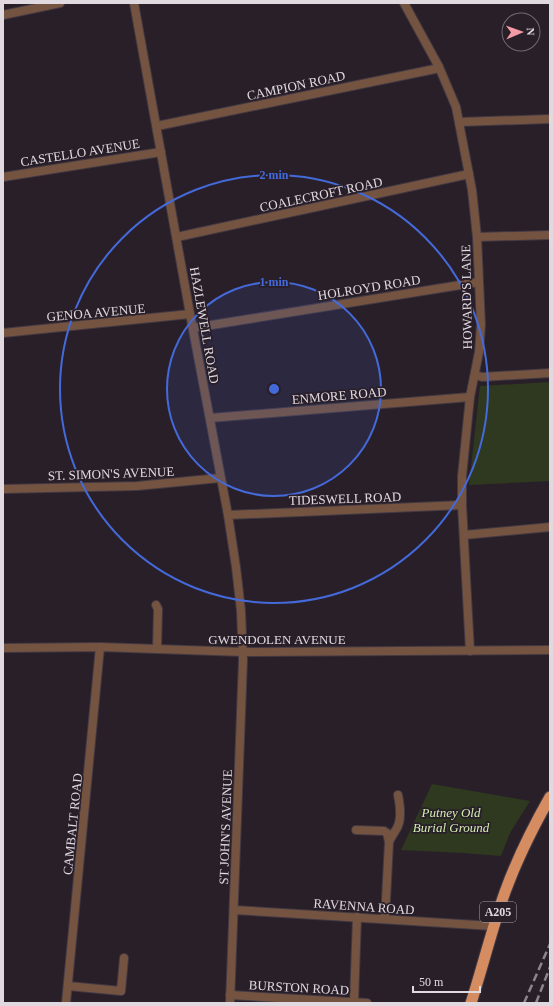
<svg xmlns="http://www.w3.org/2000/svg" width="553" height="1006" font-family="Georgia,serif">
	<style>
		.green { fill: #2e391f }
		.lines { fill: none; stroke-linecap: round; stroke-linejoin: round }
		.minor-casing { stroke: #433943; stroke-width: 10 }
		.trunk-casing { stroke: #433943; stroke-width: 13 }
		.minor { stroke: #745441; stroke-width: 8 }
		.trunk { stroke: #d58c61; stroke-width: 11 }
		.rail { stroke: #8d858d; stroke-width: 2.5; stroke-dasharray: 8 4; stroke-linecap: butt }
		.ring { fill: none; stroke: #446ada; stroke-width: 2 }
		.labels { text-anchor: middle; stroke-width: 3.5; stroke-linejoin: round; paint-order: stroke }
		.shield { fill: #291f29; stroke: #a9a1a9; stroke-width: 1 }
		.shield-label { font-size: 12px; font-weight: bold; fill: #e0d9e0 }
		.street-label { font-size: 13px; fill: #e0d9e0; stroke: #291f29 }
		.park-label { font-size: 13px; font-style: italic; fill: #d3eeb1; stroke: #291f29 }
		.centre { fill: #446ada; stroke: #291f29; stroke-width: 2 }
		.ring-label { font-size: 12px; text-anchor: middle; font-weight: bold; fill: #446ada; stroke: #291f29; stroke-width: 3.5; stroke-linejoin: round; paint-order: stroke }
	</style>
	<rect width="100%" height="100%" fill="#291f29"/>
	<g class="green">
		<polygon points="550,382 550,481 469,485 480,386"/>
		<polygon points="432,784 530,801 510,833 501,856 463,853 401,850"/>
	</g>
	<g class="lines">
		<g class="minor-casing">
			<g id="minor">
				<polyline points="134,3 190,314 228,515 236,567 241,611 243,660 230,1003"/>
				<polyline points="404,3 439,67 456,107 472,190 477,237 481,325 479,352 470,397 462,476 462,505 470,651"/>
				<polyline points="3,15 60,3"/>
				<polyline points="459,122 550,119"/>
				<polyline points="157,126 435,69 439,67"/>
				<polyline points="3,177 161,152"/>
				<polyline points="177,237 469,174"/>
				<polyline points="477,237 550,235"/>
				<polyline points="193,328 479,282"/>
				<polyline points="3,333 190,314"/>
				<polyline points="475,375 482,377 550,373"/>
				<polyline points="210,418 470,397"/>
				<polyline points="3,489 137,486 220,478"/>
				<polyline points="228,515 462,505"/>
				<polyline points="464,535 550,527"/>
				<polyline points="156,605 158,609 157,649"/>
				<polyline points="3,648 100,647 243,652 550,650"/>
				<polyline points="356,830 384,831 387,833 389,842 385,919"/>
				<path d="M 389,842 C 391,837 394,833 397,828 C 402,819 400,805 398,795"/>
				<polyline points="234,910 493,926"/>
				<polyline points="68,986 121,991 124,958"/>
				<polyline points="230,995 367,1003"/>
				<polyline points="354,1002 357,917"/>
				<polyline points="66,1003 100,647"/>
			</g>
		</g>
		<g class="trunk-casing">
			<path id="trunk" d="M 471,1003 C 483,966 492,928 505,892 C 517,859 533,827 550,797"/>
		</g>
		<use href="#minor" class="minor"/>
		<use href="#trunk" class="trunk"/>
		<g class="rail">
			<polyline points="524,1003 550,944"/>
			<polyline points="536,1003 550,967"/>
		</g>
	</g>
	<circle cx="274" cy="389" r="107" fill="#446ada" fill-opacity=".12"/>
	<g class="ring">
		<circle cx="274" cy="389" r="107"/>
		<circle cx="274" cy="389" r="214"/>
	</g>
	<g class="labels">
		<rect class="shield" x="480" y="902" width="36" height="20" rx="3"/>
		<g class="shield-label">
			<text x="498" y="916">A205</text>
		</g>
		<g class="street-label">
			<text transform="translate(296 85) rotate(-12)" y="5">CAMPION ROAD</text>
			<text transform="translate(80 152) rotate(-9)" y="5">CASTELLO AVENUE</text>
			<text transform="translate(321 194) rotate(-12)" y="5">COALECROFT ROAD</text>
			<text transform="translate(369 287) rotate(-9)" y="5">HOLROYD ROAD</text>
			<text transform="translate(466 297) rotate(-91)" y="5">HOWARD'S LANE</text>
			<text transform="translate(96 312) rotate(-5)" y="5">GENOA AVENUE</text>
			<text transform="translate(205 325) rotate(80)" y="5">HAZLEWELL ROAD</text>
			<text transform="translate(339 395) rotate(-5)" y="5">ENMORE ROAD</text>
			<text transform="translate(111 473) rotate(-2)" y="5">ST. SIMON'S AVENUE</text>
			<text transform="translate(345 498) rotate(-2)" y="5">TIDESWELL ROAD</text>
			<text x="277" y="644">GWENDOLEN AVENUE</text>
			<text transform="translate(72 824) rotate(-84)" y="5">CAMBALT ROAD</text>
			<text transform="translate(225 827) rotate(-88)" y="5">ST JOHN'S AVENUE</text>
			<text transform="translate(364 906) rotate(4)" y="5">RAVENNA ROAD</text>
			<text transform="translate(299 987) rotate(3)" y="5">BURSTON ROAD</text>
		</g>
		<g class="park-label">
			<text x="451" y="817">Putney Old<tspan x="451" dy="15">Burial Ground</tspan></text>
		</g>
	</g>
	<circle cx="274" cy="389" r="6" class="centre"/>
	<g class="ring-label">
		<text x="274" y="179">2 min</text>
		<text x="274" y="286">1 min</text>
	</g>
	<rect width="553" height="1006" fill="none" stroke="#e0d9e0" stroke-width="8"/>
	<g transform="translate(521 32) rotate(88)"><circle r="19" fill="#291f29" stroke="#726972"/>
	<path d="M0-3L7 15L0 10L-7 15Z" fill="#f49aa4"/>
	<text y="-6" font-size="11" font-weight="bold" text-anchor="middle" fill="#e0d9e0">N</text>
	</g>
	<path d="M413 986v6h67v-6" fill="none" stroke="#e0d9e0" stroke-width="2"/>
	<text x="419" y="986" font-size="12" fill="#e0d9e0" stroke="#291f29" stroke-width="3" paint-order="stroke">50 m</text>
</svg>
